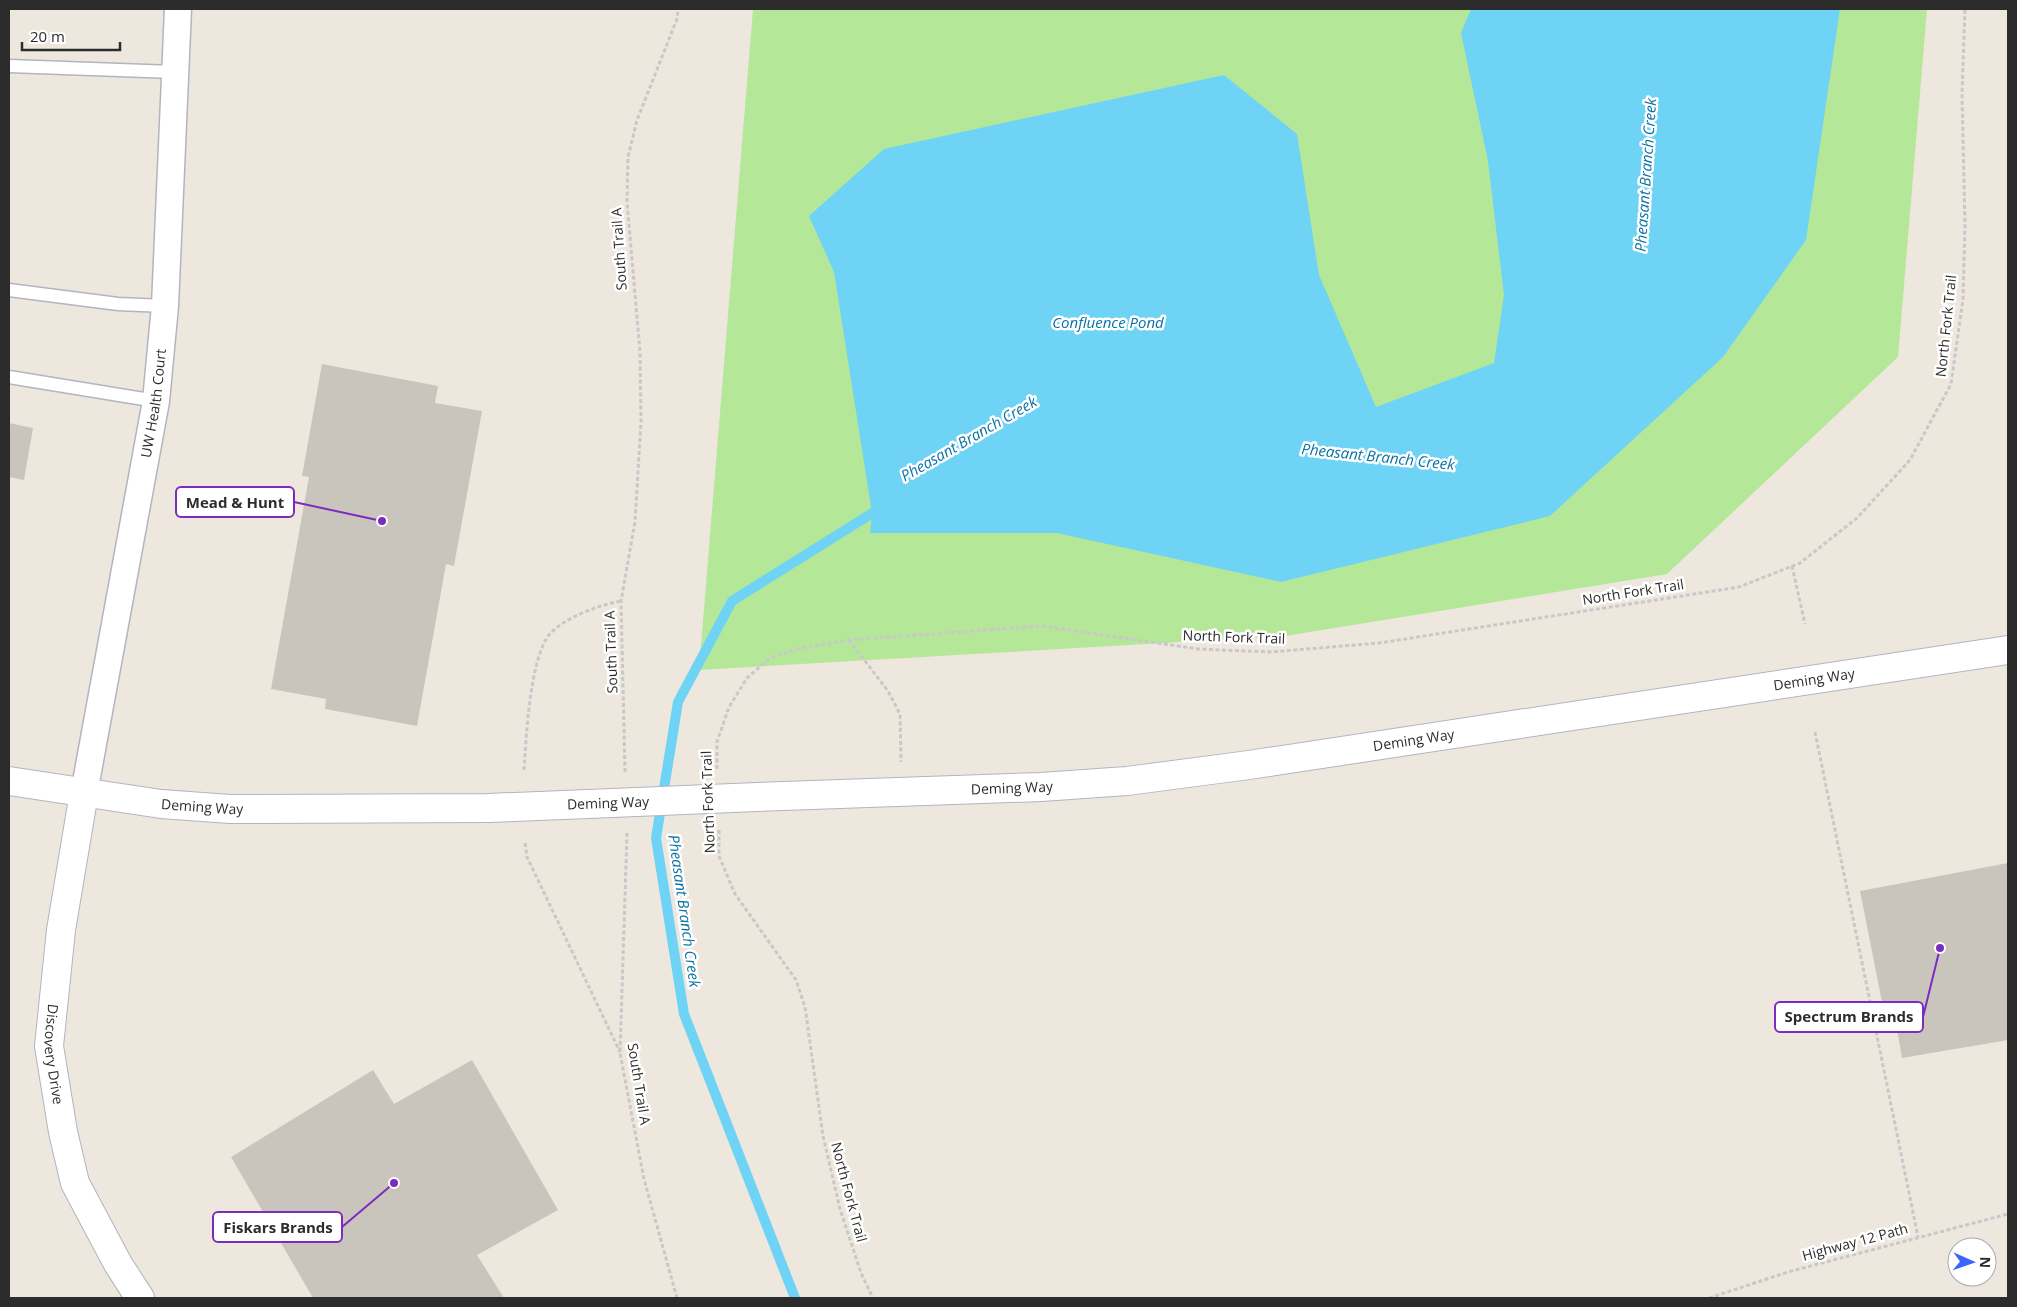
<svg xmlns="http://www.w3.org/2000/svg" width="2017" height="1307" font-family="'Open Sans',sans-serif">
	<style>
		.green { fill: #b5e799 }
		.water { fill: #6ed3f4 }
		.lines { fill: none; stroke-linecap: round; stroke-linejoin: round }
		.stream { stroke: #6ed3f4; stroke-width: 10 }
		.building { fill: #c9c5bd }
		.lane-casing { stroke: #b2b5c0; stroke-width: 15 }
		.street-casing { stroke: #b2b5c0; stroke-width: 29 }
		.secondary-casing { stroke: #b2b5c0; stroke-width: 30 }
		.path { stroke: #c8c8c8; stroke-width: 3; stroke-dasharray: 4 2.5; stroke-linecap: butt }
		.lane { stroke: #fff; stroke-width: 12 }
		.street { stroke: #fff; stroke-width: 26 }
		.secondary { stroke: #fff; stroke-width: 28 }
		.secondary-bridge-casing { stroke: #b2b5c0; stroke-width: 30; stroke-linecap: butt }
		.secondary-bridge { stroke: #fff; stroke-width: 28 }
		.labels { text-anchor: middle; stroke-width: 5; stroke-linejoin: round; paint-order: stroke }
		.street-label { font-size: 14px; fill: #2c2c2c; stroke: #fff }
		.water-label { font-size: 15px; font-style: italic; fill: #0872a5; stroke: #fff }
		.leader { fill: none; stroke: #7b2cbf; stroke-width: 2 }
		.callout-dot { fill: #7b2cbf; stroke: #fff; stroke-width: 2 }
		.callout { fill: #fff; stroke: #7b2cbf; stroke-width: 2 }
		.callout-label { font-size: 15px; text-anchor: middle; font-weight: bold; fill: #2c2c2c }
	</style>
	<rect width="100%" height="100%" fill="#eee7de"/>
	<polygon class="green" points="753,9 1927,9 1898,357 1667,574 1285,636 699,670"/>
	<polygon class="water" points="1471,9 1840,9 1806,240 1723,357 1550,516 1281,582 1057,533 870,533 872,513 834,272 809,216 884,149 1224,75 1297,134 1319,275 1376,407 1494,363 1504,295 1488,161 1461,33"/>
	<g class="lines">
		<polyline class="stream" points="795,1298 684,1014 656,838 678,702 732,601 882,507"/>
	</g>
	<g class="building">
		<polygon points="322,364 438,386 435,403 482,411 454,566 446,564 417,726 325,709 326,699 271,689 309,477 302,476"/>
		<polygon points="9,423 33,428 24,480 9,477"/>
		<polygon points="2008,863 2008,1040 1902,1058 1893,1006 1883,1007 1860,891"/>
		<polygon points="472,1060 558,1210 477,1255 504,1298 313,1298 231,1157 373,1070 394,1104"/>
	</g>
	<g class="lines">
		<g class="lane-casing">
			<g id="lane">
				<polyline points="9,66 174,72"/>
				<polyline points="9,290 118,304 165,306"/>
				<polyline points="9,377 156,401"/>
			</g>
		</g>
		<g class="street-casing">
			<g id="street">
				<path id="s1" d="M 84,793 L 156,401 L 165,306 L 178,9"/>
			</g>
		</g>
		<g class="secondary-casing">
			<g id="secondary">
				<path id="s2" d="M 9,781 L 161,804 L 230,809 L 488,808 L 588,804"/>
				<path id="s3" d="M 84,793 L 61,930 L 49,1046 L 63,1132 L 75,1183 L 118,1264 L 140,1298"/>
				<path id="s4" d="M 757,797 L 1041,787 L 1127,781 L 1249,765 L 2008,650"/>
			</g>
		</g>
		<g class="path">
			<polyline points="1792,566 1805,624"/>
			<polyline points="849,640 888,691 900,714 901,762"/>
			<polyline points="1815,732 1918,1237"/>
			<polyline points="717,769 717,742 729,707 747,678 770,658 797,649 849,640 1042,626 1198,649 1271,652 1379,643 1739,587 1800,563 1857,518 1910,460 1951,384 1963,299 1965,226 1962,93 1965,9"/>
			<path d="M 524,770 C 526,738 530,659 549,635 C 563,618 599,605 621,601"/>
			<polyline points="625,772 621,601 635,522 641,421 640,352 627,202 628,157 637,120 677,19 678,9"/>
			<polyline points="719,830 719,856 735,894 796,980 805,1007 823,1136 840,1209 861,1273 873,1298"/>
			<polyline points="627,833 620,1053 644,1179 677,1298"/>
			<polyline points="525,843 527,857 620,1052"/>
			<polyline points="1709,1298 1788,1272 2008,1214"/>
		</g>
		<use href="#lane" class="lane"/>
		<use href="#street" class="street"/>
		<use href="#secondary" class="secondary"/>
		<g class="secondary-bridge-casing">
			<polyline id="secondary-bridge" points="588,804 757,797"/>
		</g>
		<use href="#secondary-bridge" class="secondary-bridge"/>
	</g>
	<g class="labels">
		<g class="street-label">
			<text transform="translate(619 249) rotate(-94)" y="5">South Trail A</text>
			<text transform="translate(1946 326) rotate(-84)" y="5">North Fork Trail</text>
			<text dy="5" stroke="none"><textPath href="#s1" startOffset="396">UW Health Court</textPath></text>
			<text transform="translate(1633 592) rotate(-9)" y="5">North Fork Trail</text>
			<text transform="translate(1234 637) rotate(2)" y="5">North Fork Trail</text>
			<text transform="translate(611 652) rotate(-92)" y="5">South Trail A</text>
			<text dy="5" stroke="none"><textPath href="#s4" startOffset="1065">Deming Way</textPath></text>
			<text dy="5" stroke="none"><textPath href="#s4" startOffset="660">Deming Way</textPath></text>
			<text dy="5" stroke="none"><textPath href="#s4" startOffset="255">Deming Way</textPath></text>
			<text transform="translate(708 802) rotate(-92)" y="5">North Fork Trail</text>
			<text transform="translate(608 803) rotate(-2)" y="5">Deming Way</text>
			<text dy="5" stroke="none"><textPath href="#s2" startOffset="195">Deming Way</textPath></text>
			<text dy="5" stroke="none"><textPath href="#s3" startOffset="264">Discovery Drive</textPath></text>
			<text transform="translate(639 1084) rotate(81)" y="5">South Trail A</text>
			<text transform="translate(849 1192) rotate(75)" y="5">North Fork Trail</text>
			<text transform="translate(1855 1242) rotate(-15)" y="5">Highway 12 Path</text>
		</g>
		<g class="water-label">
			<text transform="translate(1646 175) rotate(-86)" y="5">Pheasant Branch Creek</text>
			<text x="1108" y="328">Confluence Pond</text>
			<text transform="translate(969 439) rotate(-30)" y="5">Pheasant Branch Creek</text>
			<text transform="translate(1378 457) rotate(6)" y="5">Pheasant Branch Creek</text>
			<text transform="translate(684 911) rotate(82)" y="5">Pheasant Branch Creek</text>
		</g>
	</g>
	<path class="leader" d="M382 521L294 502M1940 948L1923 1017M394 1183L342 1227"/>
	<g class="callout-dot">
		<circle cx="382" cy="521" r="5"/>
		<circle cx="1940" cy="948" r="5"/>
		<circle cx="394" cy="1183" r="5"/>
	</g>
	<g class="callout">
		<rect x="176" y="487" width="118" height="30" rx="5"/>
		<rect x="1775" y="1002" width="148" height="30" rx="5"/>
		<rect x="213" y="1212" width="129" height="30" rx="5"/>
	</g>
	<g class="callout-label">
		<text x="235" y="508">Mead &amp; Hunt</text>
		<text x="1849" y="1022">Spectrum Brands</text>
		<text x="278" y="1233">Fiskars Brands</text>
	</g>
	<rect width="2017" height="1307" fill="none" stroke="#2c2c2c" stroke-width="20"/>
	<g transform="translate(1972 1262) rotate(92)"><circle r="24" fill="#ffffff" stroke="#ababab"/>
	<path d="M0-4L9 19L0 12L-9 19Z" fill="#3b63ff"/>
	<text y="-8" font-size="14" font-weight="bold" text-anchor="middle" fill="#2c2c2c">N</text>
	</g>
	<path d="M22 42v8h98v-8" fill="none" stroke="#2c2c2c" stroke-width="2.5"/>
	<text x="30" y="42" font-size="15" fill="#2c2c2c" stroke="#ffffff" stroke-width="4" paint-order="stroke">20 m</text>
</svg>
